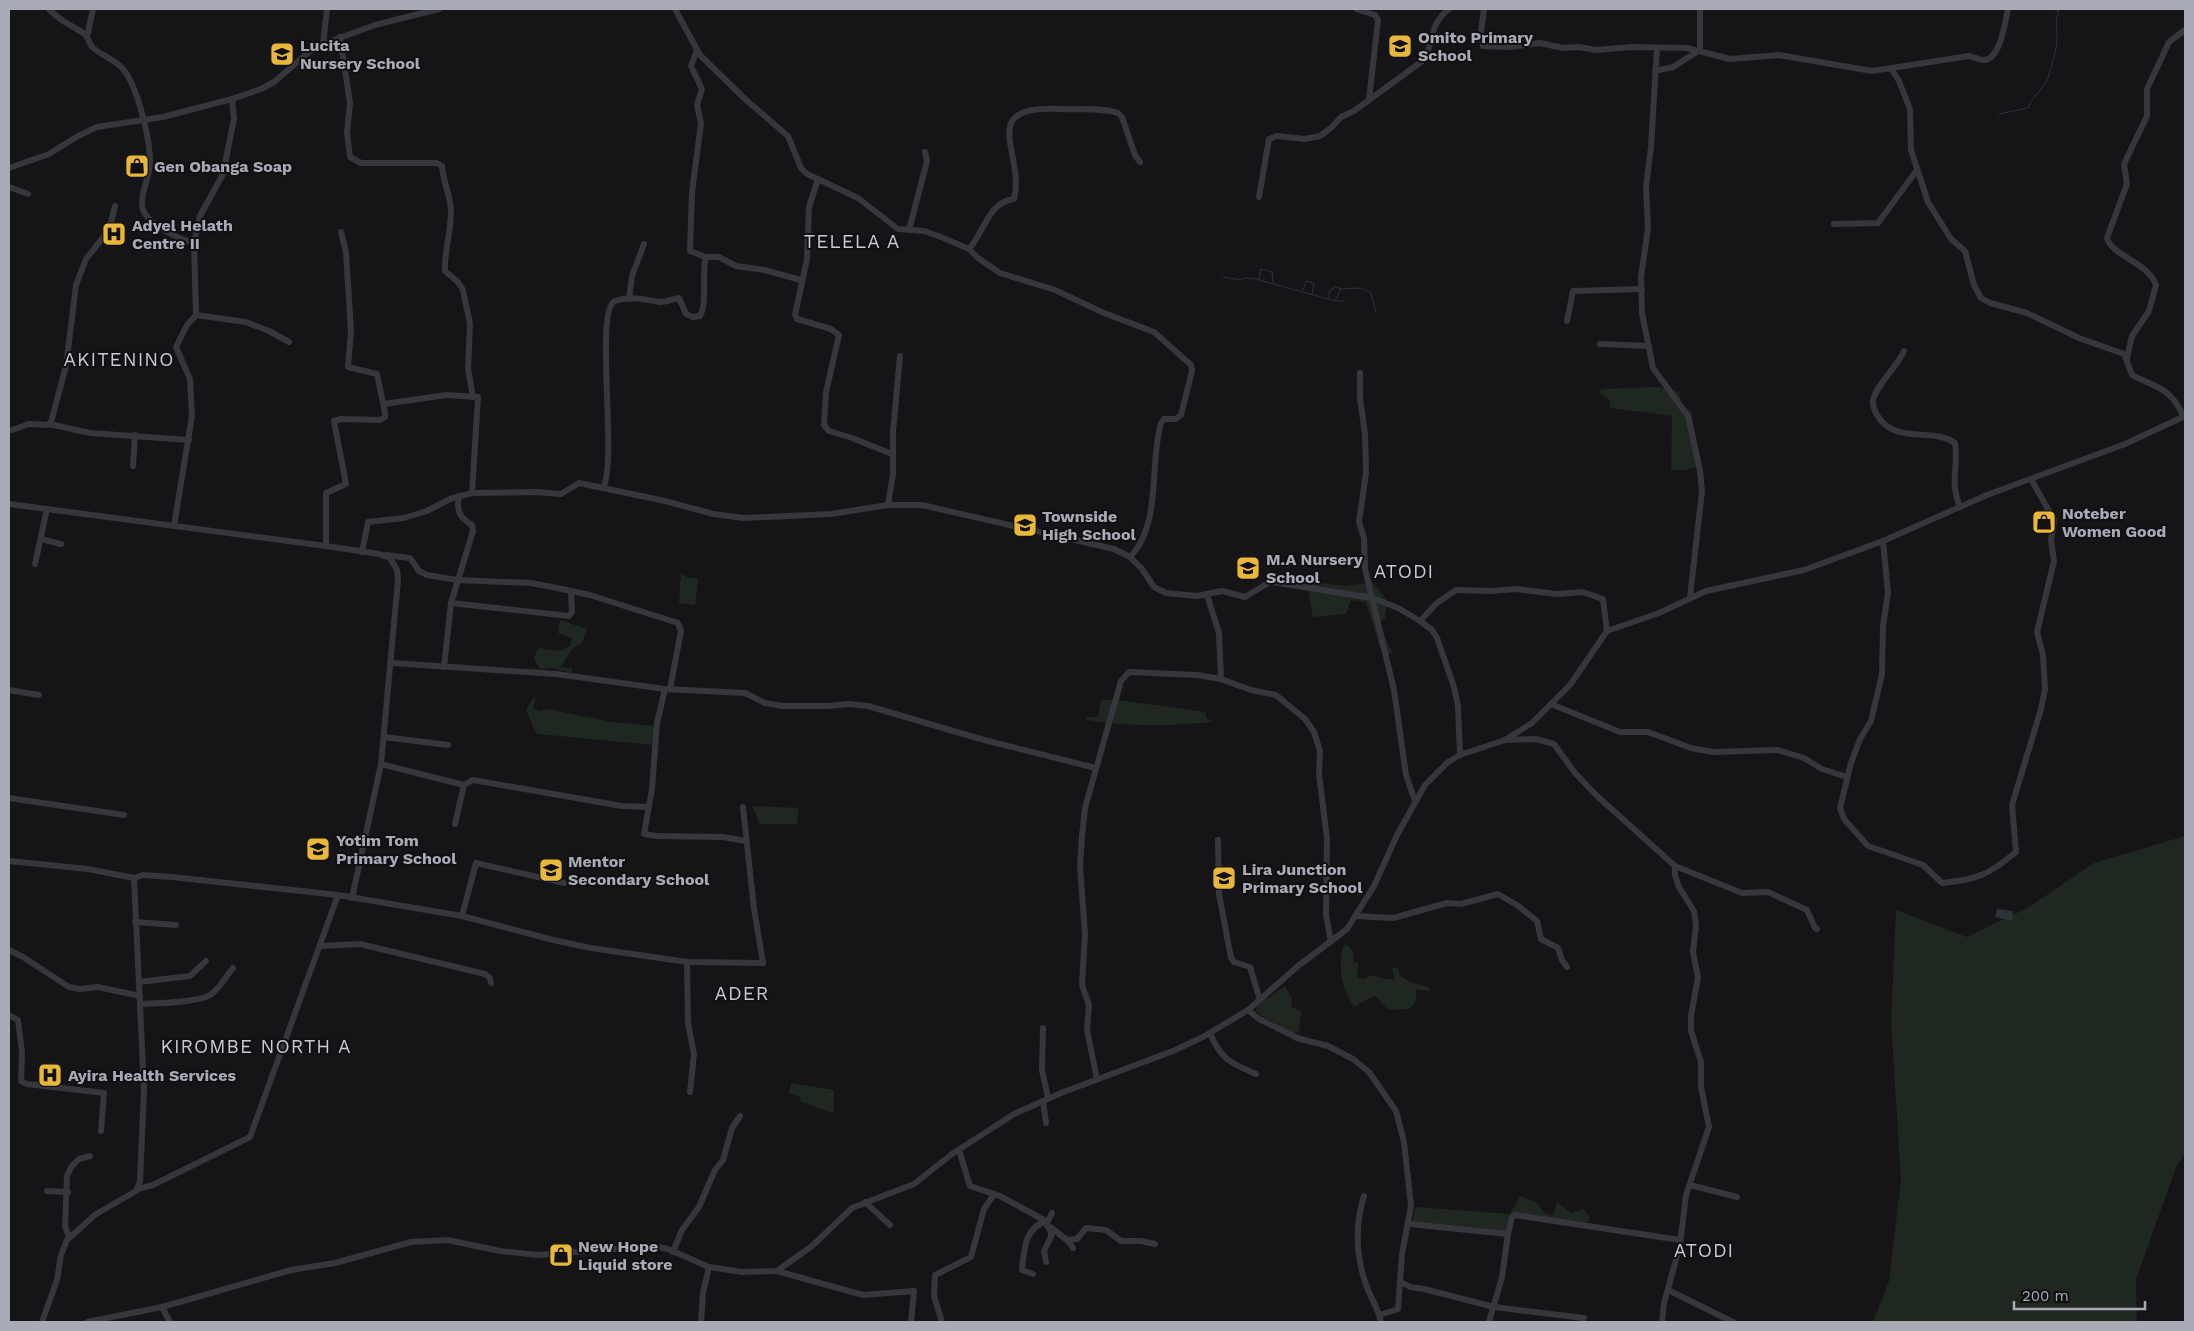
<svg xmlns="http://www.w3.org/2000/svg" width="2194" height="1331" font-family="'Work Sans',sans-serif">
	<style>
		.green { fill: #1f2721 }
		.water { fill: #2c333a }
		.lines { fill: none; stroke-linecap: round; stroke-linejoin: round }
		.stream { stroke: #2c333a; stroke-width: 1 }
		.minor { stroke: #36373c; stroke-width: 6 }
		.labels { text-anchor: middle; stroke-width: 4; stroke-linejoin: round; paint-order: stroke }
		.poi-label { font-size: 16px; font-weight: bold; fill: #a8abb6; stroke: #101012; text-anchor: start }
		.quarter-label { font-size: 19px; letter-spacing: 1px; fill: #c8cbd3; stroke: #101012 }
	</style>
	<rect width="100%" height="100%" fill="#151517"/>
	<g class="green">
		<polygon points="1660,387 1680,393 1679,406 1691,411 1701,466 1684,470 1671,470 1672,416 1610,408 1609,399 1598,392 1603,389"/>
		<polygon points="681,573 686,577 698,579 695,605 679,603"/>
		<polygon points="1294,580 1347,586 1372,582 1387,600 1385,619 1380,620 1383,634 1392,652 1383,657 1366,602 1351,600 1346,614 1313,617 1307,585 1294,583"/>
		<polygon points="560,620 587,629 582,643 573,648 560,667 572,668 572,673 552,668 540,669 534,659 538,648 560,651 570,646 572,638 558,633"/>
		<polygon points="534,697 536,698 533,708 540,711 547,709 612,722 655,726 653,745 539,734 535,732 526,709"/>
		<path d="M 1101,700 L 1118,700 L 1206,712 L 1206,718 L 1213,722 C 1170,726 1129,727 1087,720 L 1085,717 L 1098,717 Z"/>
		<polygon points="752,806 799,808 797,824 760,824"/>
		<polygon points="2185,836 2185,1154 2177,1165 2136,1279 2137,1322 1873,1322 1889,1281 1901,1180 1891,1022 1896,910 1967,937 2029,907 2094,863"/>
		<path d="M 1346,945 C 1354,949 1354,954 1353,962 L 1358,963 L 1357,978 L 1364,979 L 1372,975 L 1385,979 L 1395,980 L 1392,968 L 1398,968 L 1400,976 L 1410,982 L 1428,987 L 1430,991 L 1416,989 C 1419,1011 1404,1011 1387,1009 L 1375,995 L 1354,1007 C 1341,983 1338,974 1343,947 Z"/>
		<polygon points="1285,986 1292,998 1291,1007 1301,1011 1299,1031 1294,1034 1263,1017 1256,1011 1257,1006"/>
		<polygon points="791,1083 834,1090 834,1112 830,1112 801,1102 800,1097 789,1093"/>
		<polygon points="1520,1196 1535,1202 1546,1214 1553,1215 1557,1202 1571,1213 1584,1209 1590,1219 1585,1224 1519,1213 1512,1220 1508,1232 1412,1222 1416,1207 1510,1214"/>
	</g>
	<polygon class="water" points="1997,909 2013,911 2012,921 1995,917"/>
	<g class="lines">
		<g class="stream">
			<path d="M 1999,114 L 2028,108 C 2032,95 2046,88 2049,75 C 2052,63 2057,49 2057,37 C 2057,26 2055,20 2059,11 L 2051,9"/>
			<polyline points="1223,277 1240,280 1245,278 1256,279 1335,301 1341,289 1361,288 1371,293 1376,313"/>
			<polyline points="1259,279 1261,269 1272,272 1273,282"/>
			<polyline points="1303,290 1306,281 1314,283 1312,294"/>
			<polyline points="1328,298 1330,290 1336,287 1341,289"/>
			<polyline points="1336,301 1344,301"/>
		</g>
		<g class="minor">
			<path d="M 49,9 C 59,21 70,24 83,33 C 89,36 88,43 93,48 C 107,59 121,61 130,80 C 140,100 150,139 150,162 C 150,176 142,189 142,203 C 141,223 179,239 194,243"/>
			<path d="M 675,9 L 700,55 L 745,99 L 788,136 L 801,168 L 807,174 L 858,198 L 898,229 L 924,231 L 941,237 L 969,249 L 978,258 L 1000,273 L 1055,290 L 1104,313 L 1154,332 L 1191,365 L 1192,371 L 1181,415 L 1176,419 L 1164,419 L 1161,423 C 1149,463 1162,525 1130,557"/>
			<polyline points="1356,9 1375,15 1378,20 1369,100"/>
			<path d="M 1484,9 L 1481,32 L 1483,46 L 1510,47 L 1540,43 L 1563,48 L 1579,47 L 1596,50 L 1632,47 L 1687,48 L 1730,59 L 1779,55 L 1872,71 L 1969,56 C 1973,57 1979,60 1984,60 C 2001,59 2005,21 2008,9"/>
			<polyline points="87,37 93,9"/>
			<path d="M 340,37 L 350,103 L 347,133 L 350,157 L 361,163 L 437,163 L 442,166 C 443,182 451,196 451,212 C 451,232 444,252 445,271 L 458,282 L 463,290 L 470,324 L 468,369 L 473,397"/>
			<polyline points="323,44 327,9"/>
			<polyline points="1657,48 1651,147 1646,187 1648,228 1641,277 1642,313 1653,368 1688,416 1700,471 1702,491 1690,597"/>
			<polyline points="697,50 691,66 702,89 697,105 701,123 692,192 690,251 706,257 719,257 736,266 764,270 801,280"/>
			<path d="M 1892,70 L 1899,81 L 1910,109 L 1911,150 L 1928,202 L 1951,239 L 1965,251 L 1974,285 L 1981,298 L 1990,303 L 2027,313 L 2079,338 L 2124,354 L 2132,375 C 2157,388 2171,388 2183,416"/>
			<polyline points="1655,71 1673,67 1700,50 1700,9"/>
			<polyline points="9,168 49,154 78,136 97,127 163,117 232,99 261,89 274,82 309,52 323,44 375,25 439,9"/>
			<polyline points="818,179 809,207 807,259 795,315 797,319 831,329 839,335 826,392 824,425 829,431 852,438 892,454"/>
			<polyline points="9,187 28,194"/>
			<path d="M 1259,197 L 1269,139 L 1277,136 L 1305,139 L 1320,136 L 1331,128 L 1341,117 L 1354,111 L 1421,62 C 1436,45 1426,27 1449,9"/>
			<polyline points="1834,224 1878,223 1917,170"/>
			<polyline points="909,230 927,161 925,152"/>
			<path d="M 969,249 C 984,233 988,202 1014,199 C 1026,154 974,104 1061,109 C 1079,110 1101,107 1118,113 L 1122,117 L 1135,155 L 1140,162"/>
			<polyline points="629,299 632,276 644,244"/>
			<polyline points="196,315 246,322 269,331 289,342"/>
			<polyline points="1567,321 1573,291 1642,289"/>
			<polyline points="1600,344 1649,346"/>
			<path d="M 1904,351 C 1897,367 1877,384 1873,400 C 1872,405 1875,411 1877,415 C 1894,445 1934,427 1955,443 C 1959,468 1949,481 1960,507"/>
			<path d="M 2127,358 L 2132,336 L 2149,311 L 2156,285 C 2149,263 2112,256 2107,238 L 2127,184 L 2124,164 L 2147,116 L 2147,89 L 2169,42 L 2185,30"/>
			<polyline points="1360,373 1360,398 1365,434 1366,473 1359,522 1364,538 1365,569 1394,690 1406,775 1415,801"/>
			<polyline points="384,404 446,395 478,397 472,493"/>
			<polyline points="49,424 90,433 189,440"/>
			<polyline points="9,431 29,424 47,425 51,422 66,366 76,285 86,259 109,230 115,206"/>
			<polyline points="133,466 135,435"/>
			<path d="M 603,488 C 618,461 594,309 615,301 C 631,295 645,300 661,302 C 666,302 673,299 679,298 L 686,314 L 693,317 L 700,316 C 708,301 701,275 706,257"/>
			<polyline points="9,504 326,546 379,554 390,558 397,570 398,580 381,764 352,898"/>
			<polyline points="888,505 893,474 893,432 900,356"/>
			<polyline points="174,526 192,416 190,379 176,347 187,325 196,315 194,243 200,216 223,174 234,119 232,99"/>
			<polyline points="41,539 61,544"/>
			<path d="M 1883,541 L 1888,593 L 1883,626 L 1882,674 L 1871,721 L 1860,739 L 1851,763 L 1840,808 L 1844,819 L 1868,846 L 1923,865 L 1942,883 C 1979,879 1988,875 2016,852 L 2012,805 L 2041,709 L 2045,689 L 2043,655 L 2037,632 L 2054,561 L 2051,540 L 2054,520 L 2031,479"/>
			<polyline points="326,546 326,493 346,484 334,421 341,419 380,420 385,417 385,413 377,374 348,367 351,331 346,252 341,232"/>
			<polyline points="362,552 368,522 404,518 427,511 450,499 472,493 537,492 561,494 579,483 665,501 713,514 744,518 831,514 888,505 922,505 1114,549 1130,557 1142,569 1154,587 1166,593 1197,596 1222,591 1245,597 1270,582 1279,583 1372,598 1398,608 1420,621 1432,630 1437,638 1454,687 1458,706 1460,755"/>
			<polyline points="386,555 410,558 419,571 427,575 457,580 531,583 552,587 590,595 678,623 681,631 670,689"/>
			<polyline points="35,564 47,509"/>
			<polyline points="1207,595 1219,633 1221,679"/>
			<polyline points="451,603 569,616 572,612 571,591"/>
			<polyline points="1420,621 1437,603 1456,590 1491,591 1516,589 1557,594 1583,592 1603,599 1607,631"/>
			<polyline points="392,663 556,674 665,689 745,693 765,703 783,706 828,706 849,704 868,706 984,740 1096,768"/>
			<path d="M 444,667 L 451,603 L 473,531 L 472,525 C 460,518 456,511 459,496"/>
			<polyline points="665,689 657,723 652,789 644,834 657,836 723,837 746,841"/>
			<polyline points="9,690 39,695"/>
			<polyline points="1551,704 1620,732 1648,732 1691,748 1713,752 1778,750 1804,758 1822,769 1847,777"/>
			<polyline points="384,737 448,745"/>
			<polyline points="1506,740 1536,739 1554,744 1575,773 1596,795 1675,866 1742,893 1768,892 1807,910 1815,928 1817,929"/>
			<polyline points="381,764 464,785"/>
			<polyline points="9,798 124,815"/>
			<polyline points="455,824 464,785 473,780 622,806 648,807"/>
			<polyline points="1218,840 1219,894 1231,958 1234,962 1250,967 1260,1000"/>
			<polyline points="9,861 88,869 134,878 143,875 172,877 338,895 462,916 553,940 591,948 687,962 763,963 754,909 743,807"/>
			<polyline points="462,916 476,863 564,883"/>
			<polyline points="1356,916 1393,918 1447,903 1461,904 1498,894 1517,905 1537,921 1541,939 1558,948 1562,960 1567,967"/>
			<polyline points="135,922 176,925"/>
			<polyline points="320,946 360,944 485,974 490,978 491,983"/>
			<polyline points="9,950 23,957 69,987 80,989 98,987 140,996"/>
			<polyline points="687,962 688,1023 694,1054 690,1092"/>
			<polyline points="139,982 190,976 206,961"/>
			<path d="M 140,1004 C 156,1003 197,1003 210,995 C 219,990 226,976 233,968"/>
			<polyline points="1248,1010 1259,1019 1297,1038 1328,1046 1353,1059 1369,1072 1396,1111 1404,1142 1411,1206 1402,1254 1398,1309 1380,1315"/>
			<polyline points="9,1015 18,1020 22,1052 21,1081 27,1084 104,1093 101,1131"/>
			<polyline points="1043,1028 1042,1070 1048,1098"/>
			<path d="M 1210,1033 C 1221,1060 1231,1063 1256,1074"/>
			<polyline points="1097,1079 1087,1030 1089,1005 1082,985 1085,934 1080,866 1082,836 1085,808 1109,723 1121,681 1129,672 1197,675 1221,679 1251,690 1276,695 1305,719 1314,732 1320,751 1319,774 1327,839 1326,915 1331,942"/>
			<polyline points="1043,1101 1046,1123"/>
			<polyline points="959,1150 970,1186 1000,1196 1044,1220 1051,1232 1051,1237 1044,1251 1046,1262"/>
			<polyline points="1690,1185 1737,1197"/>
			<polyline points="138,1189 153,1185 250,1137 338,895"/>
			<polyline points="47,1191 68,1192"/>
			<path d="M 1364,1196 C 1354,1228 1356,1259 1368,1290 C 1373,1301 1379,1311 1381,1322"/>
			<polyline points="865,1202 890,1225"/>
			<polyline points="1409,1224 1508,1234 1512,1217 1515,1215 1680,1240"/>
			<polyline points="1050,1227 1067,1240 1073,1248"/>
			<polyline points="69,1237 65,1226 67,1176 71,1167 79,1159 90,1156"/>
			<polyline points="1067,1240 1077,1239 1086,1228 1106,1230 1121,1241 1141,1241 1155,1244"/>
			<polyline points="673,1252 682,1230 699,1207 715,1170 723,1160 732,1128 740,1116"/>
			<polyline points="777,1271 863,1295 914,1291 911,1322"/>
			<path d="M 1033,1274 L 1022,1270 C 1024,1249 1025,1226 1048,1221 L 1052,1213"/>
			<polyline points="1401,1282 1410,1287 1424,1289 1494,1307 1584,1318"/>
			<polyline points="1668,1290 1733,1322"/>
			<polyline points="162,1307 170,1322"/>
			<polyline points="42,1322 57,1280 61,1255 67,1240 96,1214 136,1191 140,1181 144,1090 134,878"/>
			<polyline points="87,1322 162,1307 291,1270 335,1263 411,1242 448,1240 500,1251 538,1255 652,1246 668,1249 709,1267 742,1272 777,1271 812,1246 852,1208 914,1184 952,1154 1014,1114 1061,1093 1173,1051 1203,1037 1248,1010 1298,966 1347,929 1374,886 1397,835 1425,785 1448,762 1460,755 1505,740 1532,723 1570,685 1607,631 1659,613 1706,591 1804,570 1883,541 1987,495 2125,444 2185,416"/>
			<polyline points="701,1322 703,1293 709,1267"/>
			<polyline points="942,1322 934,1296 935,1275 971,1257 984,1209 994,1194"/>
			<polyline points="1489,1322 1502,1277 1508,1234"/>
			<polyline points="1662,1322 1664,1303 1680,1245 1686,1195 1709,1127 1701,1087 1701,1062 1691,1031 1691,1016 1698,977 1693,952 1696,925 1694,911 1679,887 1675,875 1675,866"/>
		</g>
	</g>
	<defs>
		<g id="school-square" transform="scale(1.25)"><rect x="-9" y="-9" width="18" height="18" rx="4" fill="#e9b83a" stroke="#101012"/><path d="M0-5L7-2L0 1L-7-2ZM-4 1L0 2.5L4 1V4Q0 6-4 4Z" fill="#111"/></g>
		<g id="shop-square" transform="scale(1.25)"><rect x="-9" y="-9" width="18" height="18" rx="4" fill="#e9b83a" stroke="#101012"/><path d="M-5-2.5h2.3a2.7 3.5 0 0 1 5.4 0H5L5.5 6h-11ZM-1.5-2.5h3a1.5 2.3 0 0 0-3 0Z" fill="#111"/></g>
		<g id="hospital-square" transform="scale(1.25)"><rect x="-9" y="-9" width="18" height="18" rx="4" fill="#e9b83a" stroke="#101012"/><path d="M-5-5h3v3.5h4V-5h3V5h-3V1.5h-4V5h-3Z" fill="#111"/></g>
	</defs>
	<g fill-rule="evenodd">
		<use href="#school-square" x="1400" y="46"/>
		<use href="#school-square" x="282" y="54"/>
		<use href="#shop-square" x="137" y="166"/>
		<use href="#hospital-square" x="114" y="234"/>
		<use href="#shop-square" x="2044" y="522"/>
		<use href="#school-square" x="1025" y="525"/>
		<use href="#school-square" x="1248" y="568"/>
		<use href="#school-square" x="318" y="849"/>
		<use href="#school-square" x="551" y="870"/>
		<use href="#school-square" x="1224" y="878"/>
		<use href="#hospital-square" x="50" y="1075"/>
		<use href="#shop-square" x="561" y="1255"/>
	</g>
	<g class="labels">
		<g class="poi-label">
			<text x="1418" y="43">Omito Primary<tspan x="1418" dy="18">School</tspan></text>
			<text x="300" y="51">Lucita<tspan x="300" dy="18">Nursery School</tspan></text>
			<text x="154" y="172">Gen Obanga Soap</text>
			<text x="132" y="231">Adyel Helath<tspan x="132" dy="18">Centre II</tspan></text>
			<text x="2062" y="519">Noteber<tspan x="2062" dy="18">Women Good</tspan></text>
			<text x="1042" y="522">Townside<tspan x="1042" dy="18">High School</tspan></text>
			<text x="1266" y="565">M.A Nursery<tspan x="1266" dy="18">School</tspan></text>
			<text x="336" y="846">Yotim Tom<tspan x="336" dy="18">Primary School</tspan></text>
			<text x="568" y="867">Mentor<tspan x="568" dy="18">Secondary School</tspan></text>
			<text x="1242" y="875">Lira Junction<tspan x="1242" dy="18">Primary School</tspan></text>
			<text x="68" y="1081">Ayira Health Services</text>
			<text x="578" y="1252">New Hope<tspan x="578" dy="18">Liquid store</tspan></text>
		</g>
		<g class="quarter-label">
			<text x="852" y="248">TELELA A</text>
			<text x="119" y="366">AKITENINO</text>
			<text x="1404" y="578">ATODI</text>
			<text x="742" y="1000">ADER</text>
			<text x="256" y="1053">KIROMBE NORTH A</text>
			<text x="1704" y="1257">ATODI</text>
		</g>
	</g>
	<rect width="2194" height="1331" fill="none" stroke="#a8abb6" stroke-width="20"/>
	<path d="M2014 1301v8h131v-8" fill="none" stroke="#a8abb6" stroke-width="2.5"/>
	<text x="2022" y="1301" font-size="15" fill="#a8abb6" stroke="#101012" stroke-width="4" paint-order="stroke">200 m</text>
</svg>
